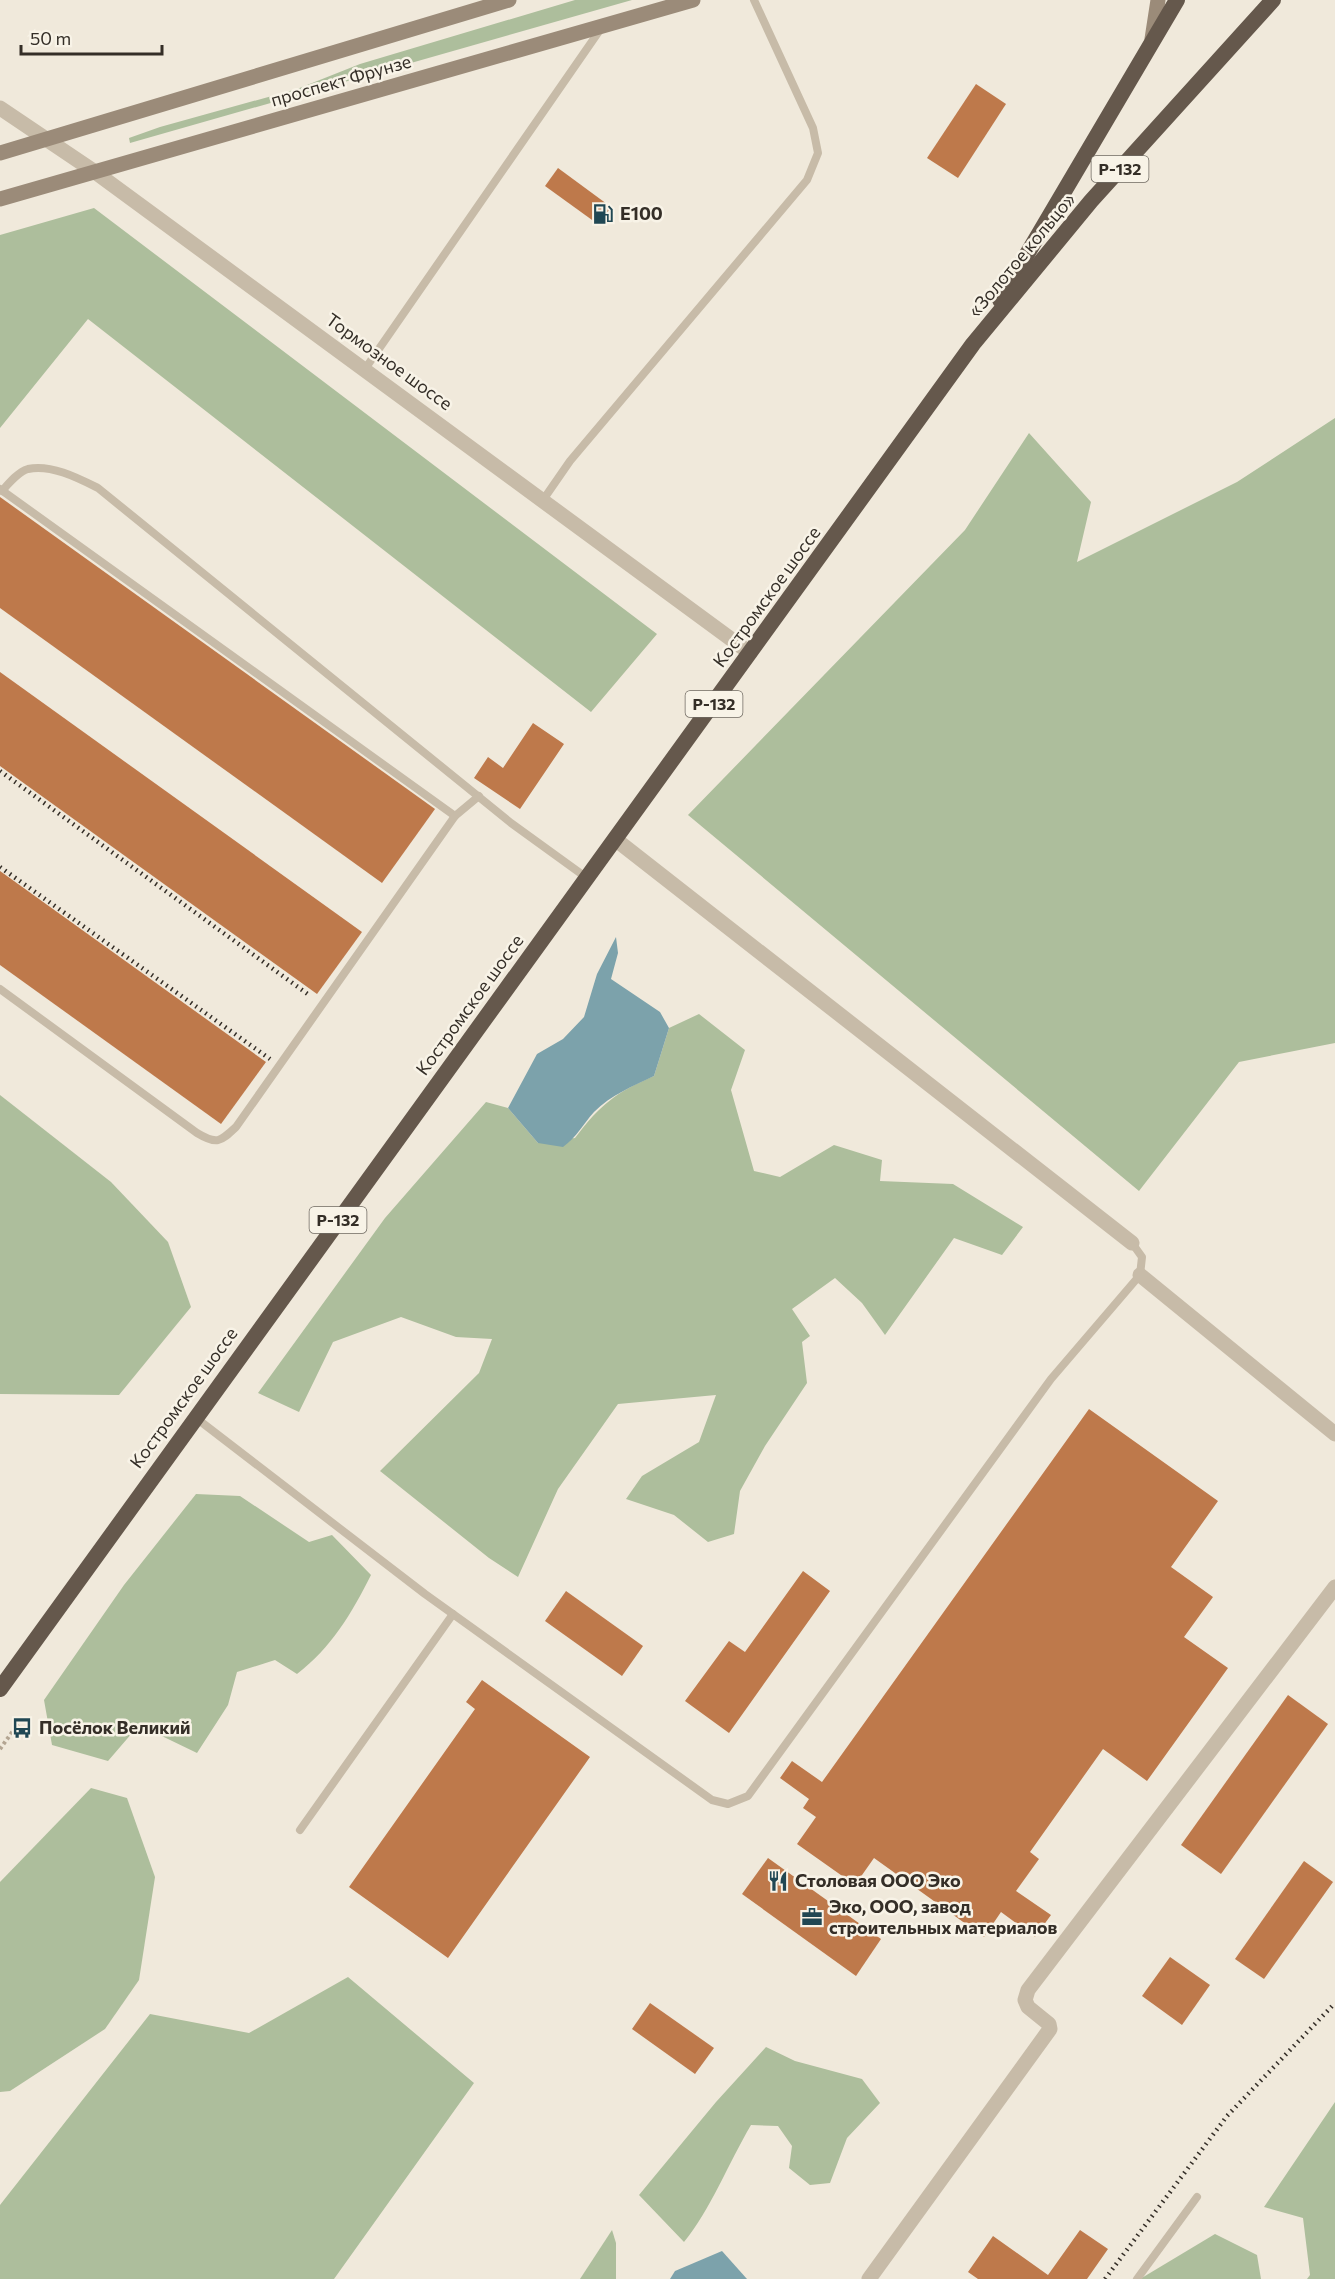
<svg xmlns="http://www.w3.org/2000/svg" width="1335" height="2279" font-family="Commissioner,sans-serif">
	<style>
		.green { fill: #adbe9c }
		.water { fill: #7ca2ab }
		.building { fill: #be794b }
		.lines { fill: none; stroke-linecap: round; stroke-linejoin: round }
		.path { stroke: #b3a592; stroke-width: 4; stroke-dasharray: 3 3; stroke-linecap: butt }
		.service { stroke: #c7bba8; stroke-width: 8 }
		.minor { stroke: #c7bba8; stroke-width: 15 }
		.tertiary { stroke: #c7bba8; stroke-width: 15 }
		.secondary { stroke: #9b8b79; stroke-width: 15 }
		.trunk { stroke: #65584c; stroke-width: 16 }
		.rail { stroke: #342e27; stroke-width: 4.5; stroke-dasharray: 1.5 4.5; stroke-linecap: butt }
		.labels { text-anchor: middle; stroke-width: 5; stroke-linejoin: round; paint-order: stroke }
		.shield { fill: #f8f3e7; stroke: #6f6961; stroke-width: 1.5 }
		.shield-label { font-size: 16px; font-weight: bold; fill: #342e27 }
		.street-label { font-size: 18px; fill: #342e27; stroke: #f8f3e7 }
		.poi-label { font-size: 18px; font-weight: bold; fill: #342e27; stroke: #f8f3e7; text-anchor: start }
	</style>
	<rect width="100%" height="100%" fill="#f0e9db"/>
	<g class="green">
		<polygon points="575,0 632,0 130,143 129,138 160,127 297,89 360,64"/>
		<polygon points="94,208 657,634 591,712 88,319 0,428 0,235"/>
		<polygon points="1335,418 1335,1043 1239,1062 1139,1191 688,815 965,530 1029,433 1091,502 1077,562 1237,482"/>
		<path d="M 699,1014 L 745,1050 L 731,1090 L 754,1171 L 780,1177 L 834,1145 L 882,1160 L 880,1181 L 953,1184 L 1023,1227 L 1002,1255 L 954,1238 L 885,1335 L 862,1303 L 835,1278 L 792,1309 L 810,1336 L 802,1342 L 807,1383 L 765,1446 L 740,1491 L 734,1534 L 708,1542 L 674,1515 L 626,1499 L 642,1476 L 699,1442 L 716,1395 L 618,1404 L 558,1489 L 518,1577 L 489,1558 L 380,1471 L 479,1373 L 492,1339 L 456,1337 L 401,1317 L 333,1342 L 299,1412 L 258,1393 L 385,1218 L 486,1102 L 508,1108 L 538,1143 L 575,1138 C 601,1104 615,1093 654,1076 L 669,1028 Z"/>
		<polygon points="0,1095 111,1182 168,1242 191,1307 119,1395 0,1394"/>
		<path d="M 196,1494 L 240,1496 L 309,1542 L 332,1535 L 371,1575 C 352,1613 331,1648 297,1674 L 275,1660 L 237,1672 L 228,1705 L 197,1753 L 139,1725 L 108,1761 L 52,1745 L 44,1700 L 124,1585 Z"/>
		<polygon points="91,1788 127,1798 155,1877 139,1980 105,2029 10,2091 0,2092 0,1882"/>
		<polygon points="348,1977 474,2083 334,2279 0,2279 0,2205 150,2014 249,2033"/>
		<path d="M 766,2047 L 795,2061 L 862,2079 L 880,2103 L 847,2138 L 830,2183 L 810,2185 L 789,2168 L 792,2146 L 778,2126 L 751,2125 C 729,2162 710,2211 684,2242 L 639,2195 L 716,2102 Z"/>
		<polygon points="1335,2102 1335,2279 1307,2279 1310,2275 1303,2218 1264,2207"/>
		<polygon points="612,2230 616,2243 616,2279 580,2279"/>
		<polygon points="1215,2234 1257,2255 1261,2279 1140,2279"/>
	</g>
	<g class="water">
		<path d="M 616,937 L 618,953 L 611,979 L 660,1012 L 669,1028 L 654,1076 C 633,1086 611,1095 594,1112 C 583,1124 577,1137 563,1147 L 538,1143 L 508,1108 L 537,1054 L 563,1039 L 584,1017 L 597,974 Z"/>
		<polygon points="722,2251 747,2279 670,2279 675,2271"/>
	</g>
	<g class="building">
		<polygon points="976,84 1006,104 958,178 927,158"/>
		<polygon points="558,168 611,207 599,225 545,186"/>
		<polygon points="0,497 435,809 382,883 0,608"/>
		<polygon points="0,672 362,932 317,994 0,766"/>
		<polygon points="533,723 564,744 520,809 474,778 488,757 503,768"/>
		<polygon points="0,871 266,1062 221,1124 0,965"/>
		<polygon points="1089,1409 1218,1501 1171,1567 1213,1597 1184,1637 1228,1668 1147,1781 1103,1749 1030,1852 1039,1859 1016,1891 1051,1915 1035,1937 1001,1912 984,1937 874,1858 855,1885 797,1844 816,1817 803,1808 809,1799 780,1778 792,1761 822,1782"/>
		<polygon points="803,1571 830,1591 729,1733 685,1701 729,1641 745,1652"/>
		<polygon points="566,1591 643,1646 622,1676 545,1621"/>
		<polygon points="482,1680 590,1757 448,1958 349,1887 475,1709 466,1702"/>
		<polygon points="1288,1695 1328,1724 1221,1874 1181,1845"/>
		<polygon points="768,1858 881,1939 856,1976 742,1894"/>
		<polygon points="1304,1861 1333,1882 1264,1979 1235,1959"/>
		<polygon points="1170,1957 1210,1985 1182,2025 1142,1996"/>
		<polygon points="650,2003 714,2048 695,2074 632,2029"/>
		<polygon points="1080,2230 1108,2249 1087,2279 978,2279 968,2272 993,2236 1048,2275"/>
	</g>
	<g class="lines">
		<polyline class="path" points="0,1749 18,1724"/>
		<g class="service">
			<polyline points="365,369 602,27"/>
			<polyline points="0,489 455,816"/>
			<path d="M 2,491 C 9,483 18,472 28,469 C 51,464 78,478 98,488 L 511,823 L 587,878"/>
			<polyline points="543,500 570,461 807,180 818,153 813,128 754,0"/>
			<path d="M 0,989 L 197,1133 C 217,1145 220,1142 236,1127 L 455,816 L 479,796"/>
			<polyline points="196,1418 425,1594 712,1800 728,1804 748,1796 1051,1379 1140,1275 1142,1257 1132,1243"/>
			<polyline points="300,1830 453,1614"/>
			<polyline points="1137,2279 1197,2197"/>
		</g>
		<g class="minor">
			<polyline points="615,839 1132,1243"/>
			<polyline points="1140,1275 1335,1434"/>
			<polyline points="869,2279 1050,2029 1049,2024 1028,2007 1025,2000 1028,1990 1335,1587"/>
		</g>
		<polyline class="tertiary" points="0,108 95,172 750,653"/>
		<g class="secondary">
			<polyline points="1152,39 1158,0"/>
			<polyline points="0,153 509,0"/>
			<polyline points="0,199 693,0"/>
		</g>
		<g class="trunk">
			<polyline points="1000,300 1177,0"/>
			<polyline points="0,1689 973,344 1091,201 1273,0"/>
		</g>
		<g class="rail">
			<polyline points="0,771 309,995"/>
			<polyline points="0,867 270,1059"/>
			<polyline points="1105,2279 1227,2116 1335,2003"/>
		</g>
	</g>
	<defs>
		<g id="fuel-bare" transform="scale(1.62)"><path d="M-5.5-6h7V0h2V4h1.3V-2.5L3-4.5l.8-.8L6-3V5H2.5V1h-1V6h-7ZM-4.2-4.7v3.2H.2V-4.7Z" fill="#204753" stroke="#f8f3e7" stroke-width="2.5" paint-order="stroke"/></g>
		<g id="bus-bare" transform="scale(1.62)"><path d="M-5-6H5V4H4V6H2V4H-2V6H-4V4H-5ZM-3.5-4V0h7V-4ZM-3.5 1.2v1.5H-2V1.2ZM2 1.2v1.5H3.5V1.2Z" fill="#204753" stroke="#f8f3e7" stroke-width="2.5" paint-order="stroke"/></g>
		<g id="restaurant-bare" transform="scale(1.62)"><path d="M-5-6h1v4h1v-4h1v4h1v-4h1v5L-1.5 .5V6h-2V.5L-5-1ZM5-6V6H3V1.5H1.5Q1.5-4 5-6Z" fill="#204753" stroke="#f8f3e7" stroke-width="2.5" paint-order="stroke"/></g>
		<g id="office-bare" transform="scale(1.62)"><path d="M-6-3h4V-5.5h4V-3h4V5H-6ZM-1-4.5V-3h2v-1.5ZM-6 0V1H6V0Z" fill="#204753" stroke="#f8f3e7" stroke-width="2.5" paint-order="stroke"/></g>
	</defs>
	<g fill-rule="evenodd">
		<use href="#fuel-bare" x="603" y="214"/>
		<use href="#bus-bare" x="22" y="1728"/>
		<use href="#restaurant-bare" x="778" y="1881"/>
		<use href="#office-bare" x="812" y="1917"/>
	</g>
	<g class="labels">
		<g class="shield">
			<rect x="1091.5" y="156" width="57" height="26" rx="4.5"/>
			<rect x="685.5" y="691" width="57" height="26" rx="4.5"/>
			<rect x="309.5" y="1207" width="57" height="26" rx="4.5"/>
		</g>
		<g class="shield-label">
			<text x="1120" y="175">Р-132</text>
			<text x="714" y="710">Р-132</text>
			<text x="338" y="1226">Р-132</text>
		</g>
		<g class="street-label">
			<text transform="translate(341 81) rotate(-16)" y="6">проспект Фрунзе</text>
			<text transform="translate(1022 255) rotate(-50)" y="6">«Золотое кольцо»</text>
			<text transform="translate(389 362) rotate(36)" y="6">Тормозное шоссе</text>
			<text transform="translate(767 597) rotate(-54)" y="6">Костромское шоссе</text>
			<text transform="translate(470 1005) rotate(-54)" y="6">Костромское шоссе</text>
			<text transform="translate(184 1398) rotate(-54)" y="6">Костромское шоссе</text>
		</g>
		<g class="poi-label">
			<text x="620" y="220">E100</text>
			<text x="39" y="1734">Посёлок Великий</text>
			<text x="795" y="1887">Столовая ООО Эко</text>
			<text x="829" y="1913">Эко, ООО, завод<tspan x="829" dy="21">строительных материалов</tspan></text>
		</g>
	</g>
	<path d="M21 45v9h141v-9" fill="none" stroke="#342e27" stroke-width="3"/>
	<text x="30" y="45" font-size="18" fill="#342e27" stroke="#f8f3e7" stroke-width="4.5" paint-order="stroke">50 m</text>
</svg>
